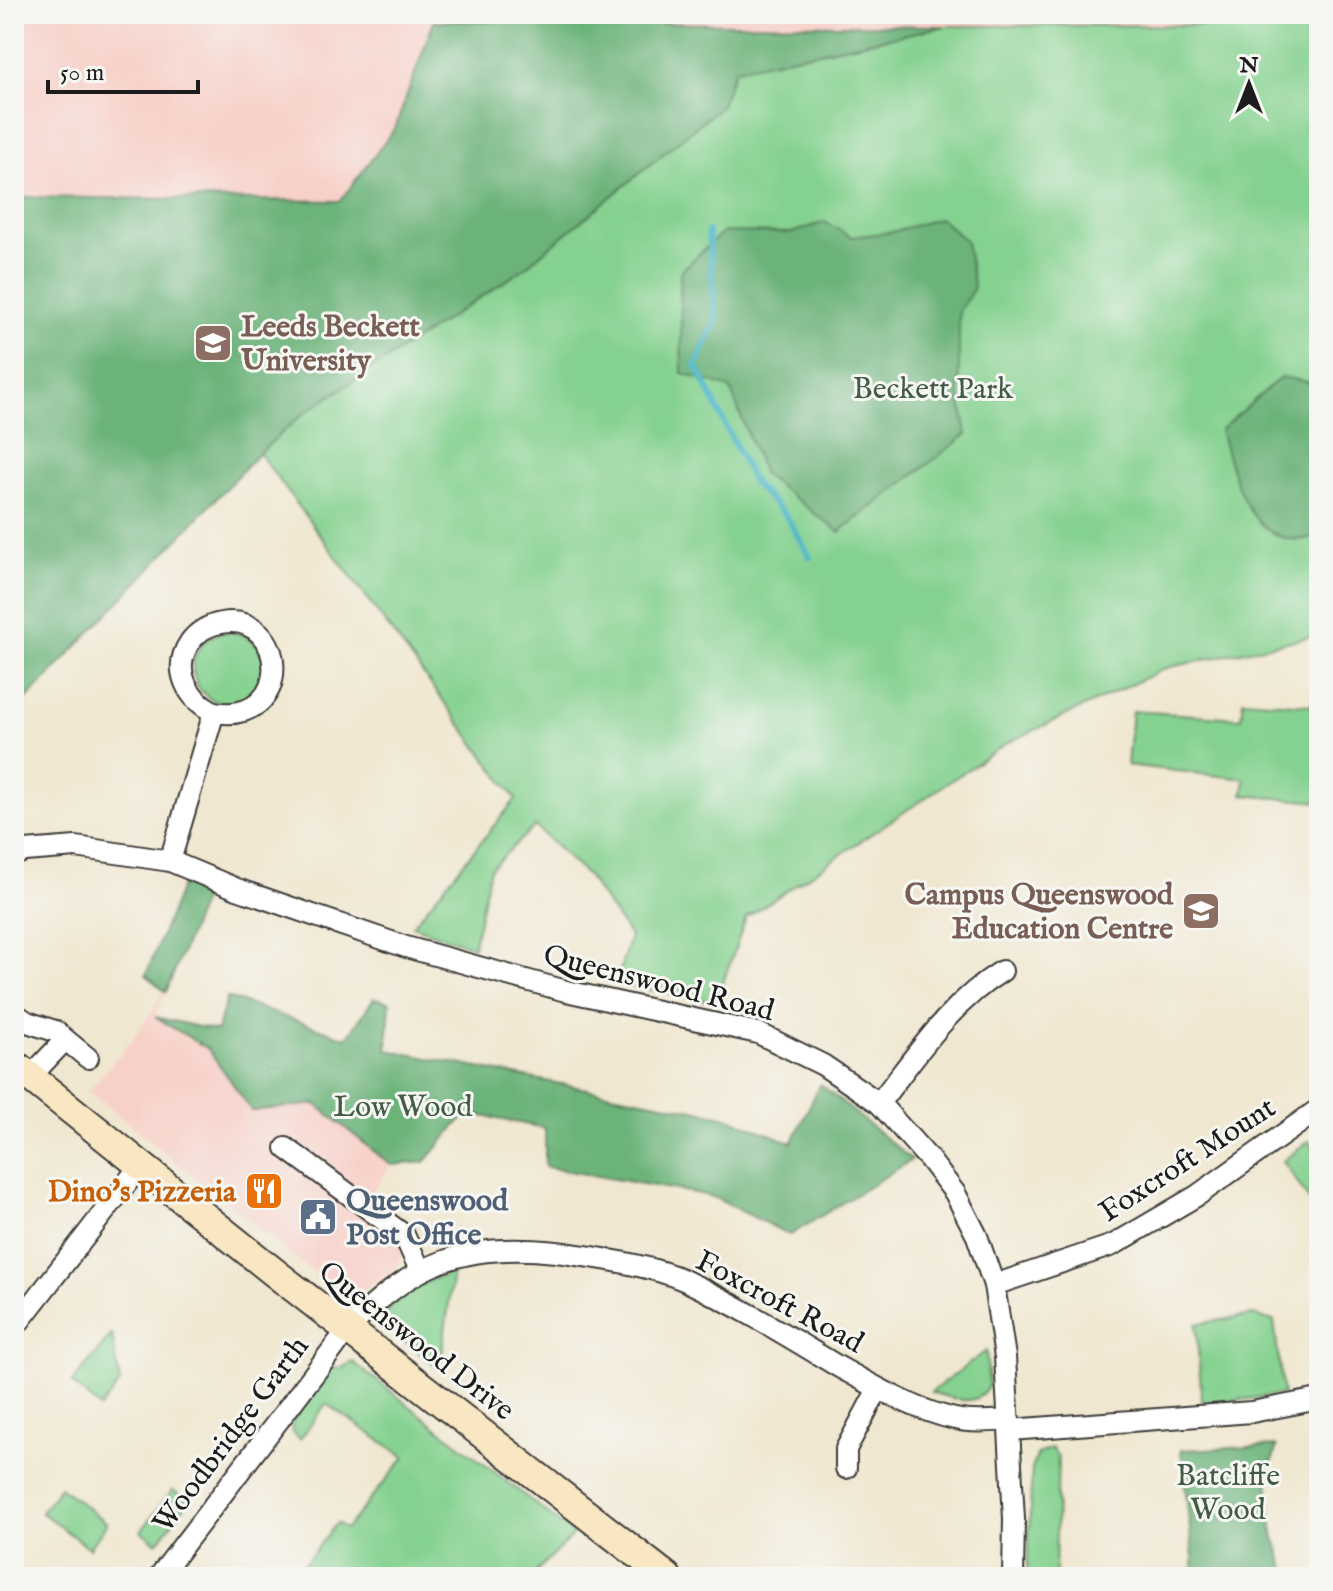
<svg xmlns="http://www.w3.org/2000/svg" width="1333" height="1591" font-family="'IM FELL English',serif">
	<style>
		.built { fill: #f7d1c9 }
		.green { fill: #85d190; stroke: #507656; stroke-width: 2 }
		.forest { fill: #6cb37a; stroke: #44684b; stroke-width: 2 }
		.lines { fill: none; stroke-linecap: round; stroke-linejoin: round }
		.stream { stroke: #4ab5c7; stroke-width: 6 }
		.street-casing { stroke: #3c3a37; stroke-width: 24 }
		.secondary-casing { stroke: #3c3a37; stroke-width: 32 }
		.street { stroke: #fff; stroke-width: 20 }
		.secondary { stroke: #f9e7c3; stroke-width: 28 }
		.labels { text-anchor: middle; stroke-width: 6; stroke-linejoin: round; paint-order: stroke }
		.education-label { font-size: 30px; font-weight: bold; fill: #785e54; stroke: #f6f6f2; text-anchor: start }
		.park-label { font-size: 30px; fill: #415b45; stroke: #f6f6f2 }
		.street-label { font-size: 30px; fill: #1c1c1c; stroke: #f6f6f2 }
		.food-label { font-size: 30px; font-weight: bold; fill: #c56008; stroke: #f6f6f2; text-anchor: end }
		.service-label { font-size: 30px; font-weight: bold; fill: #4e5e75; stroke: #f6f6f2; text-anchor: start }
	</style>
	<rect width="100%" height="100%" fill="#f6f6f2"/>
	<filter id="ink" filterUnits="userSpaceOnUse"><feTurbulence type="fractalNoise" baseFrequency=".0125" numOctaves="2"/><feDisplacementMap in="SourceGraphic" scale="16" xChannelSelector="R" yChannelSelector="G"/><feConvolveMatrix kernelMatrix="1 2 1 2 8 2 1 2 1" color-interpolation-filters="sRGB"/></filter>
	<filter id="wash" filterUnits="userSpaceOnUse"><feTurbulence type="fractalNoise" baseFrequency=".006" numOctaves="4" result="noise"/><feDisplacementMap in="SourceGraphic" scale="32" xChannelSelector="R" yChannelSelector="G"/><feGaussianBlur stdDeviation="1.8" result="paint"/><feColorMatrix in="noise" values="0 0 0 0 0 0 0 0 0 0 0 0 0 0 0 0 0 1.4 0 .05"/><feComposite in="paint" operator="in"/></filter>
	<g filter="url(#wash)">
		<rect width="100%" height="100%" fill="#f0e7d0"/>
		<g class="built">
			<polygon points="14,14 1319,14 1319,28 1294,25 946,26 735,69 720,107 519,272 303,414 259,453 14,713"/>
			<polygon points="206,893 155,1017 208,1049 252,1111 316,1104 391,1165 369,1198 413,1235 393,1273 361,1291 347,1292 333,1288 88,1091 133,1039 160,997"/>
		</g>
		<g class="green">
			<polygon points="1294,25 1319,28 1319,635 1166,668 1007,743 746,918 716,1002 616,984 630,936 588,877 535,826 490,869 473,947 412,926 516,799 259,453 303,414 519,272 720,107 735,69 946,26"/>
			<circle cx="229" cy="668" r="36"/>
			<polygon points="1243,700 1319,706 1319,802 1243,795 1245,779 1127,765 1132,711 1241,718"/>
			<polygon points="1309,1141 1319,1157 1319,1215 1283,1161"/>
			<path d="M 453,1272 L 440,1369 L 385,1326 C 384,1295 430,1280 453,1272 Z"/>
			<polygon points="1253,1315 1274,1321 1283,1394 1248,1399 1202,1402 1196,1324"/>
			<polygon points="112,1334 120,1383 100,1408 72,1383"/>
			<path d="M 986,1351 L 989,1385 C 977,1410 952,1398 931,1392 Z"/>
			<polygon points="353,1362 574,1534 531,1577 294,1577 337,1523 346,1529 405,1457 326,1404 300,1439 293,1433 292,1422 297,1415 333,1366 340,1369"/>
			<polygon points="1052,1448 1058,1457 1055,1572 1064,1577 1027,1577 1032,1466 1038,1454"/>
			<polygon points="60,1487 107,1523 89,1548 41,1512"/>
			<polygon points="173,1490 189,1501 157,1543 141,1531"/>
		</g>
		<g class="forest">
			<polygon points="434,21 946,26 735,69 720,107 519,272 303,414 259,453 14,713 14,197 340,201 395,128"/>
			<polygon points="940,218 966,241 974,288 959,311 959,391 967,434 839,532 763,474 730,388 682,373 680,272 723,232 791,233 825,222 852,237 892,232"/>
			<path d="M 1281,377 L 1319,384 L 1319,536 C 1251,557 1234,479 1220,430 Z"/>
			<polygon points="182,884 206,893 166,992 146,975"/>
			<polygon points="227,997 347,1038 374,998 390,1002 387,1050 724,1116 792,1143 820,1084 912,1160 790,1235 711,1196 545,1167 545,1128 467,1113 425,1162 391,1165 316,1104 252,1111 208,1049 155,1017 217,1031"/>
			<polygon points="1277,1446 1268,1475 1272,1528 1288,1577 1193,1577 1193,1557 1181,1450"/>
		</g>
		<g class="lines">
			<polyline class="stream" points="708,231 716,320 696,365 754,484 786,516 810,557"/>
		</g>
	</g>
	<g filter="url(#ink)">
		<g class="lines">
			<g class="street-casing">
				<g id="street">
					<polyline points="14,855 25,851 76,847 170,861 237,889 406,947 566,991 758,1033 823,1065 879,1103 929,1159 955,1193 977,1236 994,1285 1005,1357 1014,1519 1013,1577"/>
					<path d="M 170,861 L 214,712 C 296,726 288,610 221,623 C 209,625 197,632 190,642 C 171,670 188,699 214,712"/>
					<polyline points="14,1013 27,1022 55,1031 88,1058"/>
					<polyline points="30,1077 65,1040"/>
					<path d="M 879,1103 C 916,1056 950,1003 1002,971"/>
					<polyline points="286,1148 404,1235 420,1270"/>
					<polyline points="994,1285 1113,1245 1198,1195 1319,1109"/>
					<polyline points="14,1328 140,1166"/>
					<polyline points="1010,1430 1252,1412 1319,1399"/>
					<polyline points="846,1468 846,1449 878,1389"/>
					<path d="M 159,1577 L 349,1328 C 414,1263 462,1242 556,1252 C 594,1257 651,1265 686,1281 C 739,1306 789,1337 839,1367 C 876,1387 914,1410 955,1419 C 972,1423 992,1421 1009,1420"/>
				</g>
			</g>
			<g class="secondary-casing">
				<polyline id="secondary" points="14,1064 275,1273 667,1577"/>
			</g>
			<use href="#street" class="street"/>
			<use href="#secondary" class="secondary"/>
		</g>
	</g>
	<defs>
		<g id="university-square" transform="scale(2)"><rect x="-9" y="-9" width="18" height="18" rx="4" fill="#8d6e63" stroke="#f6f6f2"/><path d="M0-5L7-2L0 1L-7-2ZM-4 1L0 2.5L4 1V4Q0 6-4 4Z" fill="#fff"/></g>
		<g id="school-square" transform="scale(2)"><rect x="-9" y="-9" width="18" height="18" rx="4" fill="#8d6e63" stroke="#f6f6f2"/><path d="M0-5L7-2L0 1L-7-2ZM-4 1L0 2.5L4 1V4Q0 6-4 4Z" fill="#fff"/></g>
		<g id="restaurant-square" transform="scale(2)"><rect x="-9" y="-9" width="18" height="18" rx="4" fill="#e8710a" stroke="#f6f6f2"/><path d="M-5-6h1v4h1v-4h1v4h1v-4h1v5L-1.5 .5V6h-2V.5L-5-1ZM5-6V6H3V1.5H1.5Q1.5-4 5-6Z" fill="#fff"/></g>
		<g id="civic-square" transform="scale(2)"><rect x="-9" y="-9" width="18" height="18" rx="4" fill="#5c6f8a" stroke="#f6f6f2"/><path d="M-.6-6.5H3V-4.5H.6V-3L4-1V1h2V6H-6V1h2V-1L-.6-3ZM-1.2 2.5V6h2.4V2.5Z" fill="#fff"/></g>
	</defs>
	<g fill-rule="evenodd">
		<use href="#university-square" x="213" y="343"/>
		<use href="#school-square" x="1201" y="911"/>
		<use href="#restaurant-square" x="264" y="1191"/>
		<use href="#civic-square" x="318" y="1217"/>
	</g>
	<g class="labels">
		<g class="education-label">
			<text x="241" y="336">Leeds Beckett<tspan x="241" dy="34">University</tspan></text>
			<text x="1173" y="904" text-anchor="end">Campus Queenswood<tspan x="1173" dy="34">Education Centre</tspan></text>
		</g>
		<g class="park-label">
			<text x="933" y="398">Beckett Park</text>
			<text x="403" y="1116">Low Wood</text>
			<text x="1228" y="1485">Batcliffe<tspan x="1228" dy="34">Wood</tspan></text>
		</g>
		<g class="street-label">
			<text transform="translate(659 982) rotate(14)" y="10">Queenswood Road</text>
			<text transform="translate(1187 1159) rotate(-33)" y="10">Foxcroft Mount</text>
			<text transform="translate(780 1301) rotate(28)" y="10">Foxcroft Road</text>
			<text transform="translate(417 1340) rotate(38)" y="10">Queenswood Drive</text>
			<text transform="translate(230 1434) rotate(-53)" y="10">Woodbridge Garth</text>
		</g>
		<g class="food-label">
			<text x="236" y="1201">Dino's Pizzeria</text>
		</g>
		<g class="service-label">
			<text x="346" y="1210">Queenswood<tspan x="346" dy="34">Post Office</tspan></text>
		</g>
	</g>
	<rect width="1333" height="1591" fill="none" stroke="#f6f6f2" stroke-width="48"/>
	<g transform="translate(1249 84)" stroke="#f6f6f2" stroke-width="6" paint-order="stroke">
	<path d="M0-6L14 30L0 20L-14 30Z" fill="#1c1c1c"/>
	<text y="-12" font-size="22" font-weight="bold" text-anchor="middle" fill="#1c1c1c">N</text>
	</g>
	<path d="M48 80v12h150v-12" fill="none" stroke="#1c1c1c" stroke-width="4"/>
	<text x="60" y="80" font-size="24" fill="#1c1c1c" stroke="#f6f6f2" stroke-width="6" paint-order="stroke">50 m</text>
</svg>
